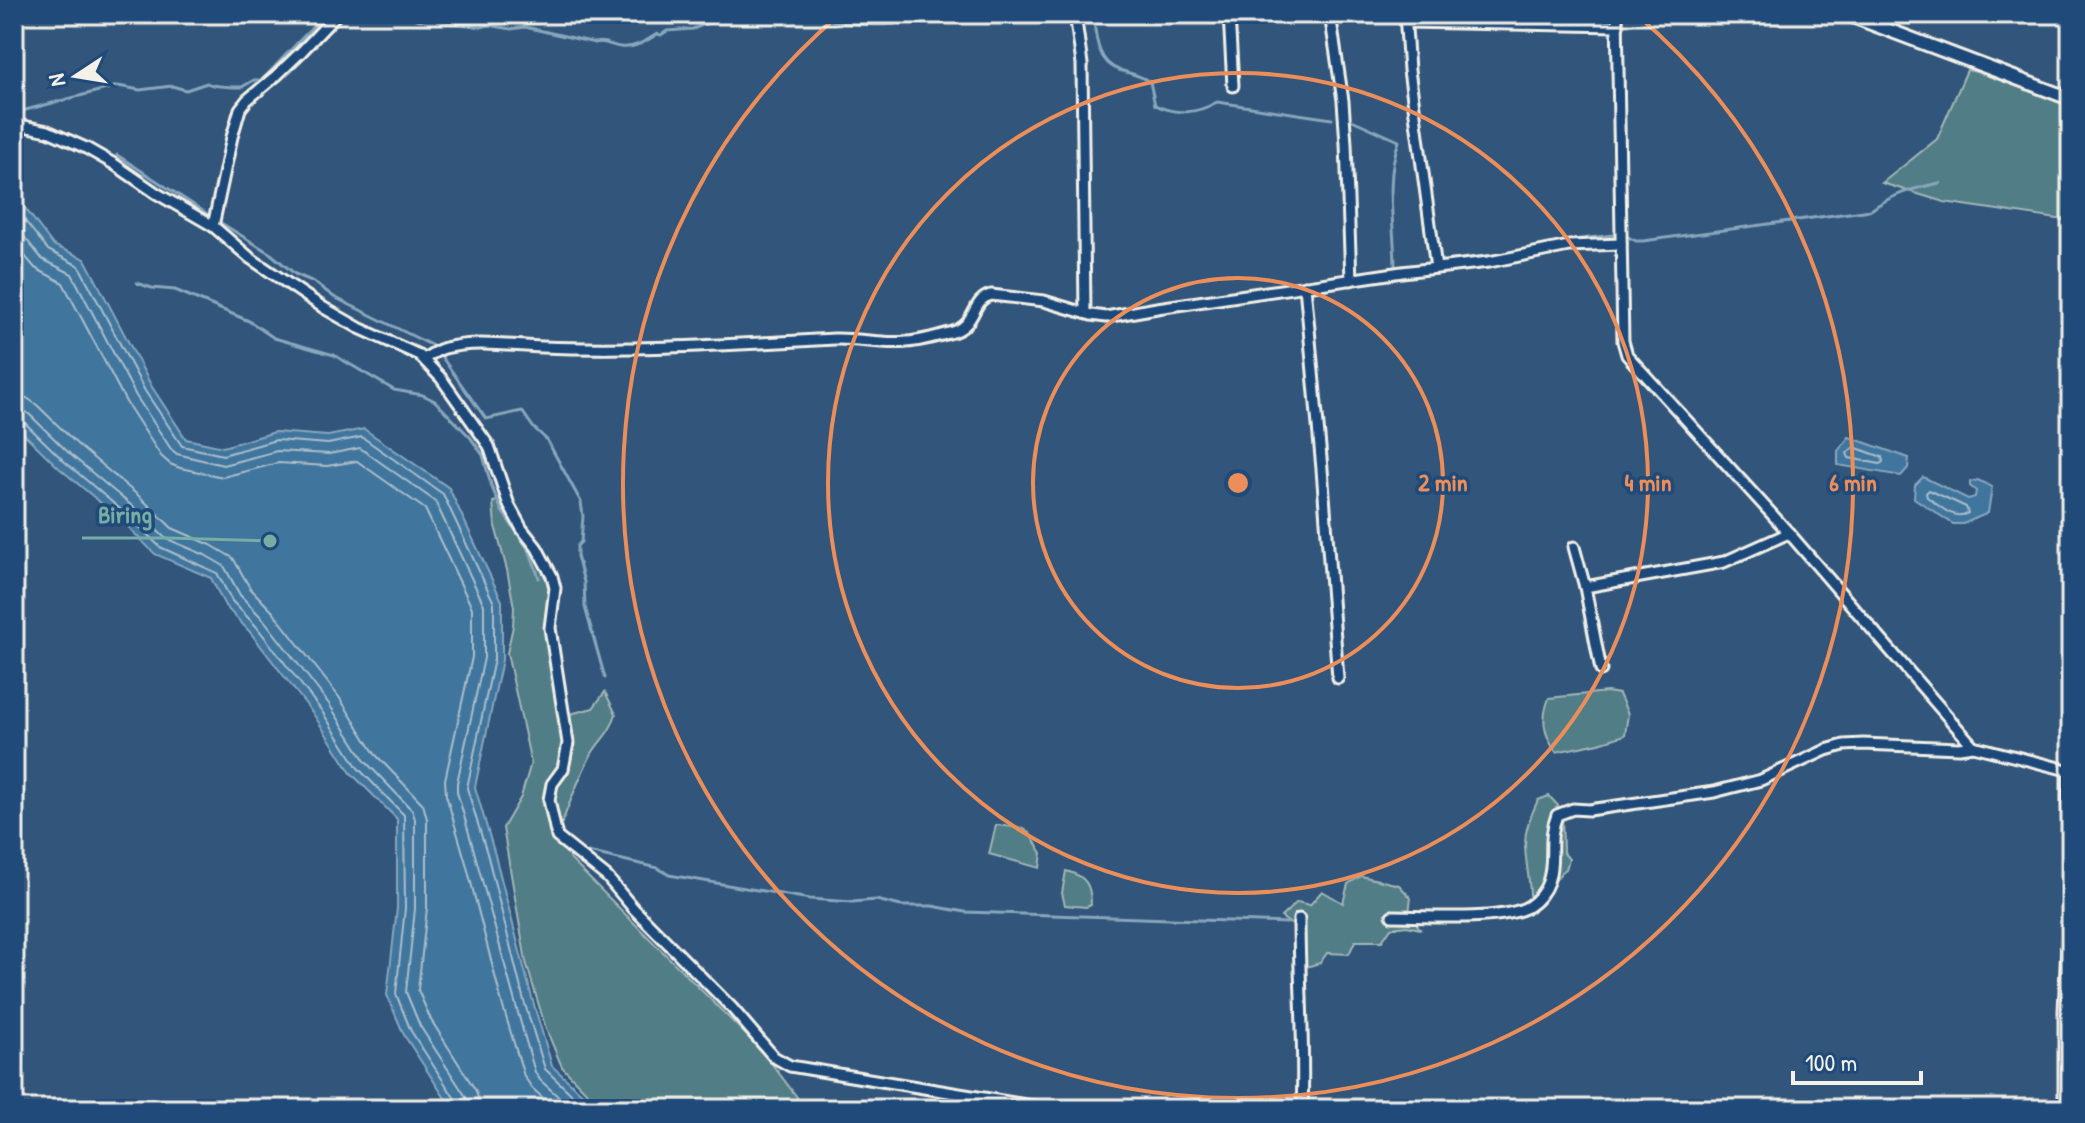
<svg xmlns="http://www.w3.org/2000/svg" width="2085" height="1123" font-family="'Patrick Hand',sans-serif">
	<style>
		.green { fill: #517d86; stroke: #a2b7b7; stroke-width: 2 }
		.water { fill: #41759e; stroke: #89a7bc; stroke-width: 2 }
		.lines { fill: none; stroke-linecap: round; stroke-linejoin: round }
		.shore { stroke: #acbfca; stroke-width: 2 }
		.stream { stroke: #89a7bc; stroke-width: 3 }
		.minor-casing { stroke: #f4f1e8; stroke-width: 15 }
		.tertiary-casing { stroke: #f4f1e8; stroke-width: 17 }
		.minor { stroke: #1f4a7a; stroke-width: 9 }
		.tertiary { stroke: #1f4a7a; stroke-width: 11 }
		.ring { fill: none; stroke: #ec8e59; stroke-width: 4 }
		.centre { fill: #ec8e59; stroke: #1f4a7a; stroke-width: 4 }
		.ring-label { font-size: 24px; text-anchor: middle; font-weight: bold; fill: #ec8e59; stroke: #1f4a7a; stroke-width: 7; stroke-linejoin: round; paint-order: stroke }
		.leader { fill: none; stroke: #76ada5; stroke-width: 3 }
		.callout-dot { fill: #76ada5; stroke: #1f4a7a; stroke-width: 3 }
		.callout-label { font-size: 24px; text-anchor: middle; font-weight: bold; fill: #76ada5; stroke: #1f4a7a; stroke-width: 7; stroke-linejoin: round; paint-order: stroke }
	</style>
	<rect width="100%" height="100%" fill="#31557b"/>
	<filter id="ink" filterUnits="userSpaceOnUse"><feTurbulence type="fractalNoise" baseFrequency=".0125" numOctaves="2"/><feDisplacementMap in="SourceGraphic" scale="16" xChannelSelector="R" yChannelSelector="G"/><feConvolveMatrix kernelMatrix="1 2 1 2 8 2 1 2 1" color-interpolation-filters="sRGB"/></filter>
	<g filter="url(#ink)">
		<g class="green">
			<polygon points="1967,70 2071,93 2071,221 1944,202 1882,183 1937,139"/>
			<path d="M 506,499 L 517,524 L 531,549 L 549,563 L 552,592 L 545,619 L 548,640 L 560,671 L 570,714 L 593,708 L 605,692 L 616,714 C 609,737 599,739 590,757 C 578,780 569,804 560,828 L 571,860 L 762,1051 L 806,1109 L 607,1109 L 591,1097 L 562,1067 L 546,1029 L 526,962 L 503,828 L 521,797 L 531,763 L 507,653 L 513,626 L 514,607 L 507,570 L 495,526 L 493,502 Z"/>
			<path d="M 1607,692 L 1619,694 L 1628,714 L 1625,735 L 1599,743 L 1556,752 C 1543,733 1541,719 1549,698 Z"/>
			<path d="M 1549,796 L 1562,810 L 1563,852 L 1569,859 L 1566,869 C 1548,880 1556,903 1530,902 C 1531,882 1525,863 1525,843 C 1525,827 1532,814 1538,800 Z"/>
			<polygon points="996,825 1023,828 1030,834 1042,853 1040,868 989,854"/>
			<path d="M 1066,871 C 1086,876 1091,885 1091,905 L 1086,907 L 1065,905 L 1062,893 Z"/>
			<polygon points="1361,876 1399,885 1411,898 1409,912 1420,929 1407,926 1391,928 1382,941 1355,941 1349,954 1327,953 1320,963 1306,967 1296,944 1295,927 1281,917 1297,902 1310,905 1322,891 1343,903 1348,884"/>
		</g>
		<g class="water">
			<polygon points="14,197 19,200 53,245 85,259 152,387 186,439 223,447 275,432 328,436 364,429 449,488 502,601 502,660 475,787 495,855 532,998 552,1066 599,1109 452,1109 404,1035 387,995 397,908 397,819 351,773 314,715 249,631 225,606 211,578 155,554 120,519 59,468 14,424"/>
			<polygon points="1849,437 1909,458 1908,468 1901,476 1838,465 1838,451"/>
			<polygon points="1923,477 1968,499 1975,497 1976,491 1970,486 1970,482 1978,480 1992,487 1988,513 1963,524 1953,524 1914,498 1915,485"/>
		</g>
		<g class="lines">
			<g class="shore">
				<polyline points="14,207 48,250 79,266 145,391 182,446 223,455 276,440 328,444 362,437 443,494 494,603 494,659 467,788 488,857 524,1001 545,1069 587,1109"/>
				<path d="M 14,224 L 42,259 L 72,274 L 136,396 L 171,449 L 177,454 L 223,465 L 277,451 L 329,454 L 360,448 L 435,501 L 484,605 L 484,658 L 457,783 L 457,792 C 485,885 507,979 535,1072 L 540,1080 L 572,1109"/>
				<polyline points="14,243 35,268 63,283 126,402 161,456 170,464 180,468 223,477 278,463 327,466 357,461 425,509 472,608 472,657 445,780 446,795 466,863 503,1007 524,1076 532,1088 555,1109"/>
				<polyline points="14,397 27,398 37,405 79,446 140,497 172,528 211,545 233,558 250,588 273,612 339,697 375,754 423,804 427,819 427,908 418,990 431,1020 476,1091 481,1109"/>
				<polyline points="14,409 23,410 29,414 71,455 132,506 165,538 205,555 224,566 240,595 264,620 329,704 365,761 412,810 415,819 415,909 406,992 420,1026 466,1097 468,1109"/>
				<polyline points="14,419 23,421 65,462 126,514 160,547 217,573 232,601 256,626 321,710 358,768 404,815 405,908 396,994 411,1031 457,1102 458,1109"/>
				<polygon points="1854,447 1882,457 1883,462 1880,464 1849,458 1847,453"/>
				<path d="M 1929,490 L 1966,507 L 1968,513 C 1953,521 1939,505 1927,497 L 1926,493 Z"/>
			</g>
			<g class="stream">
				<path d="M 404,14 L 420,20 L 432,19 L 481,27 L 489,25 L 511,29 L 525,27 L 595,43 C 605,40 610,46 620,47 C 634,49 647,41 657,34 L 661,35 L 667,31 L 693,29 L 714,20 L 726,20 L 735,14"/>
				<polyline points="754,14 758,14"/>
				<path d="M 814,14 C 836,25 870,26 894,24"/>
				<path d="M 1093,14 C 1096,35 1096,62 1119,70 C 1132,74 1138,74 1150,82 L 1155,105 C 1177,115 1196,114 1217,102 L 1332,119"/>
				<path d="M 14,113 L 118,86 L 140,90 L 172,86 L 186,90 L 207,83 C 214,87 233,87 242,87 L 254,80 L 262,80 L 325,14"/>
				<path d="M 1352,120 L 1399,141 C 1384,182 1395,225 1395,268 L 1428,264"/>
				<polyline points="117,155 209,215"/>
				<polyline points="221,223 271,254 295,274 314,282 334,297 435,347"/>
				<path d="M 1624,235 L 1636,241 L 1643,241 L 1871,210 C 1892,194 1915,188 1940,183"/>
				<polyline points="1445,261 1508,253 1565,241 1613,235"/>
				<polyline points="1355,274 1394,268"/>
				<polyline points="137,283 152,288 175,290 187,295 249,321 274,338 334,355 394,390 423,395 435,401 470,437 483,455 491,485 502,511 530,552 539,578"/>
				<polyline points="441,356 486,419 522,411 533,427 547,440 581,502 583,516 581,542 577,546 577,556 584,582 585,607 605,678"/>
				<polyline points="588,852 658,868 669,875 810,899 852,902 876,900 901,906 932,906 965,912 1288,923"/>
			</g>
			<g class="minor-casing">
				<g id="minor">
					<polyline points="337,14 302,51 277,75 247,100 240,109 232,137 213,226 250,258 324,308 359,328 419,355 441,378 489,446 509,505 522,529 537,548 552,576 555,588 550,628 568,743 563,769 552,784 549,800 557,837 607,877 634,909 732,1008 774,1057 790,1066 1051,1109"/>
					<polyline points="1075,14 1082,64 1085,313"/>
					<polyline points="1229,14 1233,86"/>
					<polyline points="1330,14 1343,101 1346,144 1351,280"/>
					<polyline points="1405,14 1409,70 1436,268"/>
					<polyline points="1617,14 1623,341 1627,355 1789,533 1973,746 2071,771"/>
					<polyline points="1405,22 1618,26"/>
					<polyline points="14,124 48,131 86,148 114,164 156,193 213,226"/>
					<polyline points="1305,286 1322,469 1338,678"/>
					<path d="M 424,359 C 430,355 437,350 445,348 C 475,340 511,346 542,347 C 640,351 737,344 834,339 C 858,338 883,345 907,342 C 921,341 935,337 949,333 C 978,327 970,300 991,295 L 1044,301 L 1091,315 L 1106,317 L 1157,308 L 1402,272 L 1489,262 L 1569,246 L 1621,244"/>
					<polyline points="1574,547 1585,587"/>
					<polyline points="1601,670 1585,587 1724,562 1789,533"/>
					<polyline points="2069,771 2068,805 2071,836"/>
					<path d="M 1392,916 C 1423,916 1505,922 1529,906 C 1537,901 1545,891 1548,882 C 1556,859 1547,840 1557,815 L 1573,809 L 1589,810 L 1714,792 L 1761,780 L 1826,750 L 1844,745 L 1863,744 L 1959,748 L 1973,746"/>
					<path d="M 1299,919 C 1299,982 1305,1046 1302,1109"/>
					<polyline points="2064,1109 2064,1011 2071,854"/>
				</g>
			</g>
			<g class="tertiary-casing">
				<polyline id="tertiary" points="1846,14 2071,99"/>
			</g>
			<use href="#minor" class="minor"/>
			<use href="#tertiary" class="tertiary"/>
		</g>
	</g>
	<g class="ring">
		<circle cx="1238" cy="483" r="205"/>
		<circle cx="1238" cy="483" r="410"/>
		<path d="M1637 15A615 615 0 1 1 839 15"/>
	</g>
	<circle cx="1238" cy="483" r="12" class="centre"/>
	<g class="ring-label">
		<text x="1443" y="491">2 min</text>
		<text x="1648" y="491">4 min</text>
		<text x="1853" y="491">6 min</text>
	</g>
	<path class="leader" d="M270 541L168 538H82"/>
	<circle class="callout-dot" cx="270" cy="541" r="8"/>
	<g class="callout-label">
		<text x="125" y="523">Biring</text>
	</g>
	<rect width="2085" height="1123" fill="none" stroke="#1f4a7a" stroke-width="48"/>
	<rect x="24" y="24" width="2037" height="1075" fill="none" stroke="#f4f1e8" stroke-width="3" filter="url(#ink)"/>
	<g transform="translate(76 76) rotate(258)" stroke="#1f4a7a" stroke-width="6" paint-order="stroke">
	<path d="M0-6L14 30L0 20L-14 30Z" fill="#f4f1e8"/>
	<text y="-12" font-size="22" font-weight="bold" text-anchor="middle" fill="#f4f1e8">N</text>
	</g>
	<path d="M1793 1071v12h128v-12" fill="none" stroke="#f4f1e8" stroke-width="4"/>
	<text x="1805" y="1071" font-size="24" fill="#f4f1e8" stroke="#1f4a7a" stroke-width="6" paint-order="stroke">100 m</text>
</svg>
